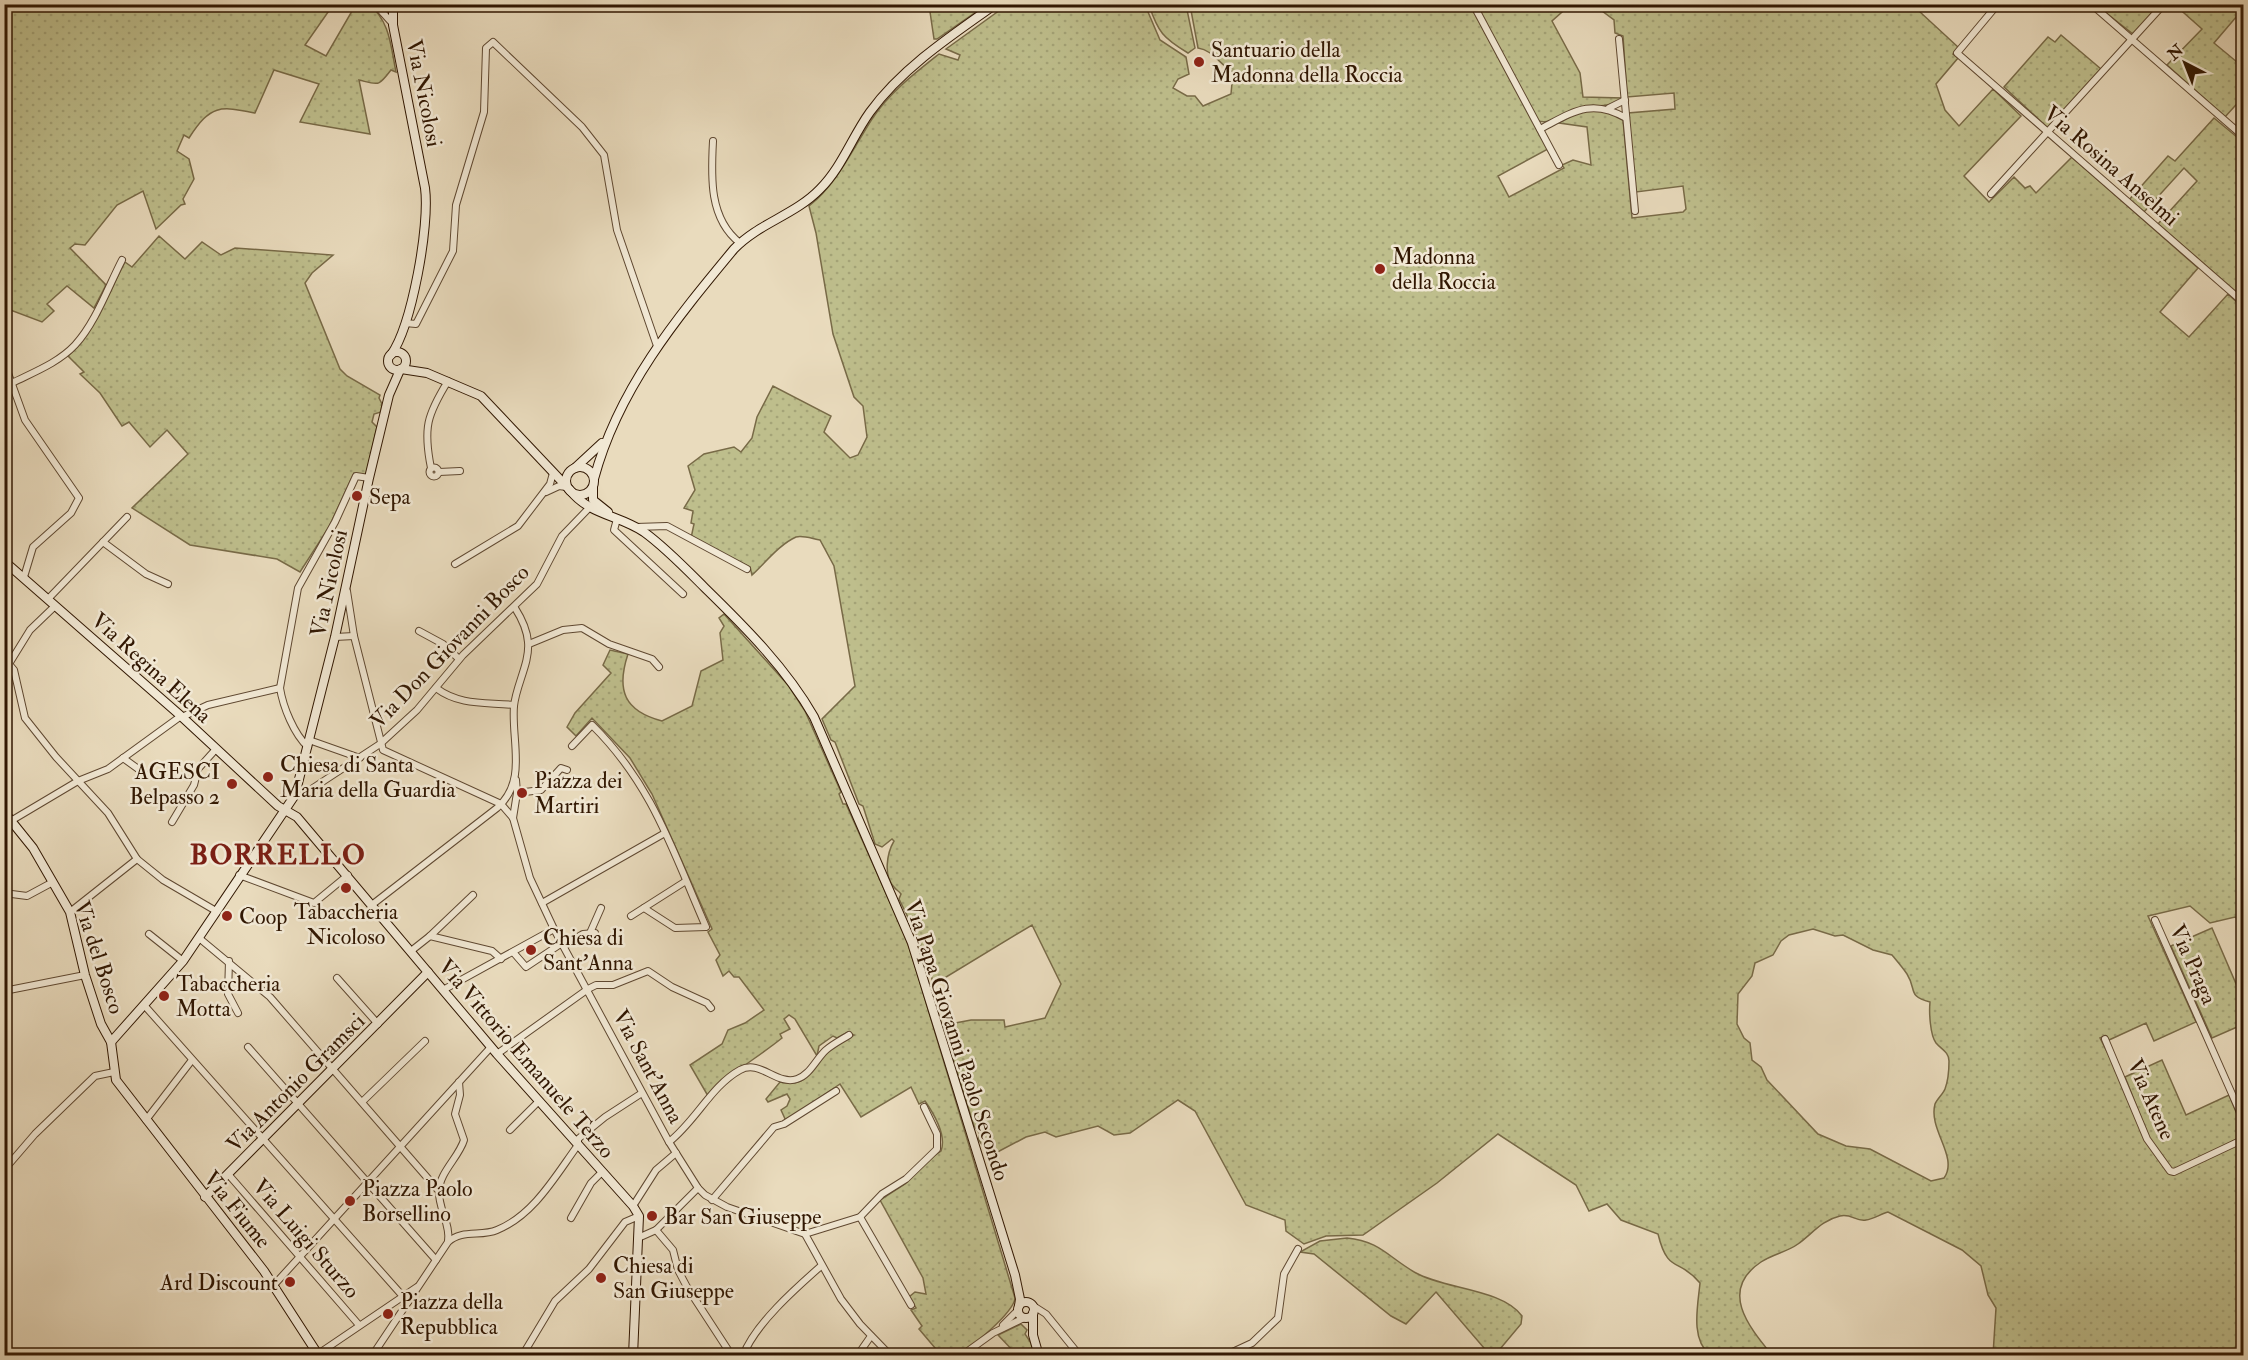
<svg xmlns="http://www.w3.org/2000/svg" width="2248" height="1360" font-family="'IM FELL Double Pica',serif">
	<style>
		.grass { fill: url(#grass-dots); stroke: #786a47; stroke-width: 1.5; fill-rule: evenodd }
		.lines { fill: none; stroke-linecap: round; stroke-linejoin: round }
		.street-casing { stroke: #5f4831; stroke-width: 8 }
		.secondary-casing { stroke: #311702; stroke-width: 10 }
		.street { stroke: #f1e8d4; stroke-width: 6 }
		.secondary { stroke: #f1e8d4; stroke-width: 8 }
		.poi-dot { fill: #8f2418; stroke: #f1e8d4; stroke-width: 2 }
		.labels { text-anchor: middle; stroke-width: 5; stroke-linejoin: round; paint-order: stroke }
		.poi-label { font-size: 22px; fill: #311702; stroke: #f1e8d4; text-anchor: start }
		.street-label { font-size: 22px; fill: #311702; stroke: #f1e8d4 }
		.district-label { font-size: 28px; font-weight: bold; letter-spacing: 1.5px; fill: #7a1f14; stroke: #f1e8d4 }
	</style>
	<defs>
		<pattern id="grass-dots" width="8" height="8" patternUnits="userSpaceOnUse" patternTransform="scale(1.5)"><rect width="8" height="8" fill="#bebe8c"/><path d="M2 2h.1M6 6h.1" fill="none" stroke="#a4a377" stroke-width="1.8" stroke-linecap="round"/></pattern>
	</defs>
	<rect width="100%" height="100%" fill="#e9dbbd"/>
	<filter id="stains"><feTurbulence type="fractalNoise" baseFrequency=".00333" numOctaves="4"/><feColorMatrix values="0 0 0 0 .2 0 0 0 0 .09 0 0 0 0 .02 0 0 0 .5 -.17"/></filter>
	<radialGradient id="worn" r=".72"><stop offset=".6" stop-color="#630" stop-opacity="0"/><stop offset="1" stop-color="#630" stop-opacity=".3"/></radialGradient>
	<g class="grass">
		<path d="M 5,4 L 333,5 L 305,45 L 326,56 L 352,11 L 360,11 L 364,5 L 369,5 C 390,20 391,48 396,72 L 391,70 C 378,87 379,85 359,80 L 370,134 L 300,122 L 319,84 L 274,70 L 255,113 C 220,106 211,104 189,138 L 184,135 L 177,151 L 189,159 L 194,179 L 183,199 L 185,204 L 181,205 L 156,229 L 143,191 L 117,205 L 85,245 L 75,244 L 70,248 L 106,285 L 94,308 L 67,286 L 47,304 L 54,311 L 42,322 L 5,308 Z"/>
		<polygon points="929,5 929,4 986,5 937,39 934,39"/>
		<path d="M 1007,5 L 1145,5 L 1160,40 L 1186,57 L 1189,74 L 1178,79 L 1173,88 L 1187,96 L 1195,96 L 1203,106 L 1231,94 L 1233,72 C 1220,65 1213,50 1198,48 L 1190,5 L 1470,5 L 1548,149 L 1498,176 L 1509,197 L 1564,168 L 1562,165 L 1573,160 L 1591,165 L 1587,127 L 1559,123 C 1583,108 1599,106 1623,120 L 1632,218 L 1683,212 L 1686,209 L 1683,186 L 1636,192 L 1628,113 L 1675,109 L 1674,93 L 1627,97 L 1623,36 L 1615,33 L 1614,20 L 1594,5 L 1919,5 L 1920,12 L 1958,47 L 1953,54 L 1958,58 L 1936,84 L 1945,110 L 1959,126 L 1993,89 L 2021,116 L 1964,176 L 1989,202 L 2014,177 L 2025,188 L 2030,186 L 2036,193 L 2072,157 L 2198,268 L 2160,312 L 2189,337 L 2228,294 L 2243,308 L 2243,922 L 2235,917 L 2210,923 L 2190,906 L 2148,916 L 2196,1022 L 2154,1041 L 2146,1023 L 2109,1040 L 2106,1036 L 2100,1038 L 2125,1087 L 2145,1138 L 2167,1171 L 2171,1173 L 2243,1141 L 2243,1231 L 2238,1233 L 2244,1245 L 2244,1338 L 2240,1340 L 2243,1355 L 2226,1355 L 2217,1348 L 2176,1356 L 1993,1355 L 1996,1308 L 1988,1295 L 1981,1266 L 1962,1250 L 1888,1212 C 1881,1214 1873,1219 1866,1220 C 1856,1222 1851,1213 1840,1216 C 1822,1220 1812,1234 1798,1244 C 1787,1252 1773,1254 1761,1262 C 1719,1290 1748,1326 1772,1355 L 1710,1355 C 1690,1339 1698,1305 1700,1283 C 1679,1257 1668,1275 1658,1234 L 1621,1220 L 1607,1204 L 1589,1211 L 1576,1185 L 1498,1134 L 1437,1183 L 1363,1235 L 1326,1236 L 1304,1244 L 1286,1231 L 1285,1220 L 1246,1205 L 1195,1111 L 1178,1100 L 1130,1133 L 1114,1135 L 1098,1126 L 1056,1137 L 1045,1132 L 1026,1137 L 990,1156 L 978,1139 L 980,1134 L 974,1126 L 953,1059 L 953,1050 L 950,1048 L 944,1029 L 945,1025 L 971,1020 L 1004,1020 L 1005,1027 L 1045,1018 L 1061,984 L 1032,925 L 933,985 L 930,967 L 918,946 L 920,942 L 899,899 L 901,894 C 899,891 896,890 894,887 C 883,876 887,853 894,841 L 892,839 L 882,847 L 875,844 L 863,806 L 859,804 L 835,742 L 831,740 L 822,719 L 855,686 L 834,566 L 820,540 C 813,539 803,535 796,537 C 780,544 765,563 752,575 L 750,567 L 691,538 L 694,524 L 691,523 L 693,511 L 684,508 L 695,490 L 688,466 L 704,454 L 734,447 L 741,452 L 752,438 L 757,417 L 773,386 L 831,416 L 824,432 L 850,458 L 858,455 L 867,437 L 863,406 L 854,397 L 833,334 L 816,233 L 809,206 C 838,183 852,150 872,119 C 889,93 915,73 939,54 L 958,60 L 960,55 L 946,49 ZM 1813,929 L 1835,936 L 1843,935 L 1873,950 L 1892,955 C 1897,961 1903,968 1907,974 C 1917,990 1907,996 1930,1002 C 1929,1012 1930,1035 1936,1043 C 1941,1049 1949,1052 1949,1061 C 1949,1069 1948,1081 1945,1089 C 1943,1094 1937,1099 1935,1104 C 1928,1130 1959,1157 1944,1178 L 1931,1181 L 1870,1149 L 1846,1146 L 1818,1134 L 1767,1080 L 1761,1067 L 1752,1060 L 1750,1043 L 1744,1038 L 1737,1024 L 1738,994 L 1752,976 L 1755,963 L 1773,955 L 1781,941 L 1789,935 Z"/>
		<path d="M 1149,5 L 1186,5 L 1195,48 L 1188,53 C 1163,38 1158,32 1149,5 Z"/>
		<path d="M 1476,5 L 1570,5 L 1552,21 L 1580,73 L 1583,97 L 1622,98 C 1609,110 1592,103 1577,109 C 1563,113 1553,125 1538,121 Z"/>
		<polygon points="2096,5 2160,5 2133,34"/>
		<polygon points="2175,5 2243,5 2243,9 2214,43 2243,67 2243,97 2225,117 2167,65 2202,29"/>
		<polygon points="2061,35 2101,69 2048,128 2004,87 2048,37 2055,42"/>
		<polygon points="2214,118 2243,142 2243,298 2158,224 2197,181 2184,168 2144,212 2129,200 2168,156 2175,161"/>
		<path d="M 159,236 L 185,259 L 202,242 L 221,255 L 235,248 L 333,255 L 312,273 L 305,283 L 340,369 L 347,376 L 380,395 L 379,398 L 382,404 L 381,412 L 374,414 L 372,422 L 377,427 L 366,475 L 354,473 L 329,527 L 300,572 L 277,559 L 190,545 L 132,508 L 188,454 L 167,430 L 150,447 L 129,422 L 122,426 L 100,393 L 80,374 L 84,372 L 68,356 C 94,329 108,295 125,262 L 132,267 Z"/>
		<path d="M 724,614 L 788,685 L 805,711 L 841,792 L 839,794 L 843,804 L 846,804 L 906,938 L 915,966 L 1015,1298 C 1014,1312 969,1351 955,1355 C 951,1357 945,1355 941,1355 L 919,1329 L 922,1326 L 911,1310 L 916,1308 L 909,1297 L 915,1292 L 926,1294 L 923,1278 L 880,1200 L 905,1184 L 925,1162 L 941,1151 C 947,1135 934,1114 925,1101 L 919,1104 L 911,1087 L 861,1117 L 840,1084 L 786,1121 L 781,1110 L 787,1106 L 790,1099 L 787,1094 L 768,1102 L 766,1099 L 780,1082 C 811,1088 810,1067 829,1051 C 837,1045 846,1040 854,1035 L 848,1032 L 837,1038 L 833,1036 L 819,1046 L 817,1056 L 795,1019 L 789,1015 L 784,1019 L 790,1029 L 780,1034 L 782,1038 C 756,1059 731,1072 708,1096 L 690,1065 L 722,1044 L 728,1030 L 745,1023 L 764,1010 L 739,977 L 734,977 L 729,971 L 723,976 L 716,960 L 720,955 L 708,932 L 712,929 L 652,794 L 630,758 L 592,718 L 576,736 L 567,727 L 575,713 L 611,673 L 603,665 L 610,650 L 628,654 C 616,690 624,711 662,721 L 692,706 L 701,671 L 723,660 L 720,633 L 724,626 L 719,618 Z"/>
		<polygon points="2212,928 2243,1000 2244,1024 2212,1038 2171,946"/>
		<polygon points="2162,1060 2186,1115 2229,1095 2243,1129 2243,1136 2176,1170 2171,1169 2149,1138 2125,1077"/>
		<path d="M 1347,1238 C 1380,1241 1389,1258 1416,1273 C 1444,1289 1503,1289 1522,1316 L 1521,1324 L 1495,1355 L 1490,1355 L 1436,1292 L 1406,1324 L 1391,1316 L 1314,1254 L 1300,1252 L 1320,1241 Z"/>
		<polygon points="1021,1324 1027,1330 1025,1334 1031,1343 1034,1355 1017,1355 998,1335"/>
	</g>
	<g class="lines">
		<g class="street-casing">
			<g id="street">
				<polyline points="375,4 393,24"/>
				<polyline points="1473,4 1559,165"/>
				<polyline points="1998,4 1957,53 2244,303"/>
				<polyline points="2091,4 2244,137"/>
				<polyline points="1619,39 1635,211"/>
				<polyline points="1609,108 1625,100"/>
				<path d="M 1540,129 C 1573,112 1591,98 1626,118"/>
				<path d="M 713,141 C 711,177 709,219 740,243"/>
				<polyline points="1991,194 2164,4"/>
				<polyline points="405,323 416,324 453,251 456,205 484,112 486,48 493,42 582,127 604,155 617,230 657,346"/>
				<polyline points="4,362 25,420 79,498 71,513 33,547 24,577"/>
				<path d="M 12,383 C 34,372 58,363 75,345 C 96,322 108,287 122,260"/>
				<circle cx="434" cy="472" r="4.5"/>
				<path d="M 431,468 C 423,428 427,415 448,381"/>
				<polyline points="439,472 460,471"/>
				<polyline points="546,492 559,486 566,487"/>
				<polyline points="617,519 614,530 683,594"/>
				<polyline points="636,527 667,526 747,569"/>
				<polyline points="103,542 146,574 168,584"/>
				<polyline points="455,564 518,526 550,484 553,473"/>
				<polyline points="347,591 354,636 383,750 501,804 513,818 530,878 554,929 669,1142 698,1188 705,1195 727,1207 805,1234 841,1299 860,1324 891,1356"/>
				<polyline points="48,599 127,517"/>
				<polyline points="419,631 443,644 459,659"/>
				<polyline points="335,637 354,636"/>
				<polyline points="529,644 563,630 582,628 609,644 652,659 659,667"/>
				<polyline points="9,664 14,670 25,718 56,757 108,813 137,859 163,880 216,911"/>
				<polyline points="9,664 30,630 55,606"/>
				<polyline points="280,688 298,588 335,522 356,476 369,478"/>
				<path d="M 436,688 C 460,706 486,702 514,705"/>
				<path d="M 182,717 L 208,705 L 280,688 C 283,707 294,734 308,747"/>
				<polyline points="309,740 360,758"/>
				<path d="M 572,746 L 592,725 C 653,785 673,852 706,927 L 675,928 L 644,908"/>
				<polyline points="123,758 148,776"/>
				<polyline points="313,788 380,744 417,710 463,655 537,584 562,536 591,506"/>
				<polyline points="517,793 541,790 561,768 567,770"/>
				<polyline points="513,818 517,793 516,780"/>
				<polyline points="172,822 194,785 198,769 216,749"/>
				<polyline points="4,825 78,781 108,769 181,716"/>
				<polyline points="239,875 314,903 348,875"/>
				<polyline points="4,893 27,896 53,882"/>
				<polyline points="542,903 665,833"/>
				<path d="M 373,904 L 497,808 C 528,781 511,741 514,706 C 516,685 530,663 528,642 C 527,629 522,619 515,608"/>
				<polyline points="70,912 137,859"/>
				<polyline points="631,916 686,881"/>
				<polyline points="2155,920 2244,1121"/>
				<polyline points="590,933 601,908"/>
				<polyline points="149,934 183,961"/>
				<polyline points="430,936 473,895"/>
				<polyline points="199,938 270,997 438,1190"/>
				<polyline points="564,946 583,934 595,933"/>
				<polyline points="411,951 430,936 492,951 501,959"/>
				<polyline points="513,952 526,967 562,943"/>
				<polyline points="229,961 228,994 238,1013"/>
				<polyline points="337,978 378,1024"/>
				<polyline points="443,990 554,929"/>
				<polyline points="4,991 85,975"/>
				<polyline points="144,1005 408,1302"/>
				<polyline points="2105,1039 2147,1139 2170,1171 2174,1172 2244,1139"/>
				<polyline points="248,1047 436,1260"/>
				<polyline points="497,1054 588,989 596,985 613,985 648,971 672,987 707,1003 711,1008"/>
				<polyline points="362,1102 425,1041"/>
				<polyline points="146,1120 192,1060"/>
				<polyline points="510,1130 539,1101"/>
				<path d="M 669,1142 C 696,1121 711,1086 740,1070 C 760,1059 777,1086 797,1079 C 810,1075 816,1059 826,1050 C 833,1044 841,1040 849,1035"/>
				<polyline points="4,1170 35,1134 95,1076 114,1072"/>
				<polyline points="228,1174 359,1325"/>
				<polyline points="712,1200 774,1127 784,1124 836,1091"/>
				<polyline points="633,1206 656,1170 676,1153"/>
				<polyline points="860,1217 911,1305"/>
				<polyline points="571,1218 591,1183 602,1172"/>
				<polyline points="656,1230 673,1250 678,1270 687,1287 732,1356"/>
				<polyline points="805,1234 860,1217 882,1194 906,1179 937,1149 937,1134 924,1107"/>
				<polyline points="638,1238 656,1230 698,1188"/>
				<path d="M 448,1241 C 451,1225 438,1208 439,1191 C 439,1173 459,1157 464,1140 L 455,1114 L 460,1095 L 459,1082"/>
				<polyline points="274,1285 491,1047"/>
				<polyline points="1032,1305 1046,1314 1080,1356"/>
				<polyline points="1003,1325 1018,1310"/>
				<polyline points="318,1354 417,1287"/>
				<path d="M 372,1356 L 448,1242 C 462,1229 481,1237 497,1230 C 534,1215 556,1175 578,1145 L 578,1139 L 605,1117 L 642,1093"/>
				<polyline points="522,1356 555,1301 589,1269 625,1222 639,1216"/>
				<path d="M 743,1356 C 754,1325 796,1288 821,1266"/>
				<polyline points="857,1356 871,1336"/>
				<polyline points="961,1356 993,1333 1024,1318"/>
				<polyline points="1224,1356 1252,1343 1278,1318 1284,1274 1298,1249"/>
			</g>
		</g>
		<g class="secondary-casing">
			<g id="secondary">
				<circle cx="397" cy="361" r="9"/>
				<path d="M 391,355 C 412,325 430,225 425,188 L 393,25 L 393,4"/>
				<polyline points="401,369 427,373 481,396 569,489"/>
				<circle cx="580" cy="481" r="14"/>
				<polyline points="575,468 602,443"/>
				<path d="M 594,479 C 618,389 676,319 734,249 C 759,223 795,215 820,189 C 842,167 852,137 870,112 C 902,68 952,35 996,4"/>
				<polyline points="593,487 593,500 608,512"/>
				<path d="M 570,490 C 589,515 619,515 644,532 C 666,548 686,569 705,588 C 745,627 786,668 814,717 L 912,943 L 1015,1275 L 1020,1299 L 1019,1306"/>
				<polyline points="4,561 181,716 278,806 297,817 497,1054 633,1206 639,1216 633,1356"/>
				<polyline points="4,812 33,848 70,912 85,975 101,1024 111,1042 116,1080 264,1271 319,1356"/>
				<polyline points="111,1042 183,961 295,795 335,637 369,478 389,395 400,370"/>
				<polyline points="205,1197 428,972"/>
				<circle cx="1026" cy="1310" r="8"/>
				<polyline points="1033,1313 1033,1335 1039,1356"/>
			</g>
		</g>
		<use href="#street" class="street"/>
		<use href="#secondary" class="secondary"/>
	</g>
	<g class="poi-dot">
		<circle cx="1199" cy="62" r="6"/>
		<circle cx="1380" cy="269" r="6"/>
		<circle cx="357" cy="496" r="6"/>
		<circle cx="268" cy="777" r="6"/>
		<circle cx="232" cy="784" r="6"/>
		<circle cx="522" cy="793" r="6"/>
		<circle cx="346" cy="888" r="6"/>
		<circle cx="227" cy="916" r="6"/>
		<circle cx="531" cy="950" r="6"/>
		<circle cx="164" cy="996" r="6"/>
		<circle cx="350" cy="1201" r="6"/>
		<circle cx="652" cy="1216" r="6"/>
		<circle cx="601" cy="1278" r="6"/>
		<circle cx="290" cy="1282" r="6"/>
		<circle cx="388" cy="1314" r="6"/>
	</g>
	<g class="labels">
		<g class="poi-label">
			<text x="1211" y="57">Santuario della<tspan x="1211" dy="25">Madonna della Roccia</tspan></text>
			<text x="1392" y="264">Madonna<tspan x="1392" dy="25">della Roccia</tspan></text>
			<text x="369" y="504">Sepa</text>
			<text x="280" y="772">Chiesa di Santa<tspan x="280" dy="25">Maria della Guardia</tspan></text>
			<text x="220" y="779" text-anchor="end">AGESCI<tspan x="220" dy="25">Belpasso 2</tspan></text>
			<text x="534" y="788">Piazza dei<tspan x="534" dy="25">Martiri</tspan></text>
			<text x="346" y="919" text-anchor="middle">Tabaccheria<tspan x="346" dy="25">Nicoloso</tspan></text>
			<text x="239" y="924">Coop</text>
			<text x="543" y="945">Chiesa di<tspan x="543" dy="25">Sant'Anna</tspan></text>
			<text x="176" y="991">Tabaccheria<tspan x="176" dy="25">Motta</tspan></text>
			<text x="362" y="1196">Piazza Paolo<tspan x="362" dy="25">Borsellino</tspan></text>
			<text x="664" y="1224">Bar San Giuseppe</text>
			<text x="613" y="1273">Chiesa di<tspan x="613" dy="25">San Giuseppe</tspan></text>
			<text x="278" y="1290" text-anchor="end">Ard Discount</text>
			<text x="400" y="1309">Piazza della<tspan x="400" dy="25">Repubblica</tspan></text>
		</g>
		<g class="street-label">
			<text transform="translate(425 93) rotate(79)" y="8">Via Nicolosi</text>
			<text transform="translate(2112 165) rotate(41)" y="8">Via Rosina Anselmi</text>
			<text transform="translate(328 583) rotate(-78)" y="8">Via Nicolosi</text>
			<text transform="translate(449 646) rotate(-46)" y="8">Via Don Giovanni Bosco</text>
			<text transform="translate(152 667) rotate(42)" y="8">Via Regina Elena</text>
			<text transform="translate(100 957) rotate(72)" y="8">Via del Bosco</text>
			<text transform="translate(2194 964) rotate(66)" y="8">Via Praga</text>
			<text transform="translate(958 1040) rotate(72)" y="8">Via Papa Giovanni Paolo Secondo</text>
			<text transform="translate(527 1058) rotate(49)" y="8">Via Vittorio Emanuele Terzo</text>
			<text transform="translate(649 1066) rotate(62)" y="8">Via Sant'Anna</text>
			<text transform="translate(295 1082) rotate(-45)" y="8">Via Antonio Gramsci</text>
			<text transform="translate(2152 1099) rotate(66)" y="8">Via Atene</text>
			<text transform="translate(238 1209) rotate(51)" y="8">Via Fiume</text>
			<text transform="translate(307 1238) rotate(49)" y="8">Via Luigi Sturzo</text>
		</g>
		<g class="district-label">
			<text x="278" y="864">BORRELLO</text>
		</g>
	</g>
	<rect width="2248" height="1360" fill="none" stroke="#e9dbbd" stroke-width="24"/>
	<rect x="6" y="6" width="2236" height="1348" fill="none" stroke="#311702" stroke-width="3"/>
	<rect x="12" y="12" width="2224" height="1336" fill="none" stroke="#311702" stroke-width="1.5"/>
	<g transform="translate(2185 63) rotate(318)" stroke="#f1e8d4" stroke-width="4.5" paint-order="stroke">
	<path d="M0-4.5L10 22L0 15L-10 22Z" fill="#311702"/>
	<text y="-9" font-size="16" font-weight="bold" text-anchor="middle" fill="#311702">N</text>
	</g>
	<rect width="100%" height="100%" filter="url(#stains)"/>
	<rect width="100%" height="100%" fill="url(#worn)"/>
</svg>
